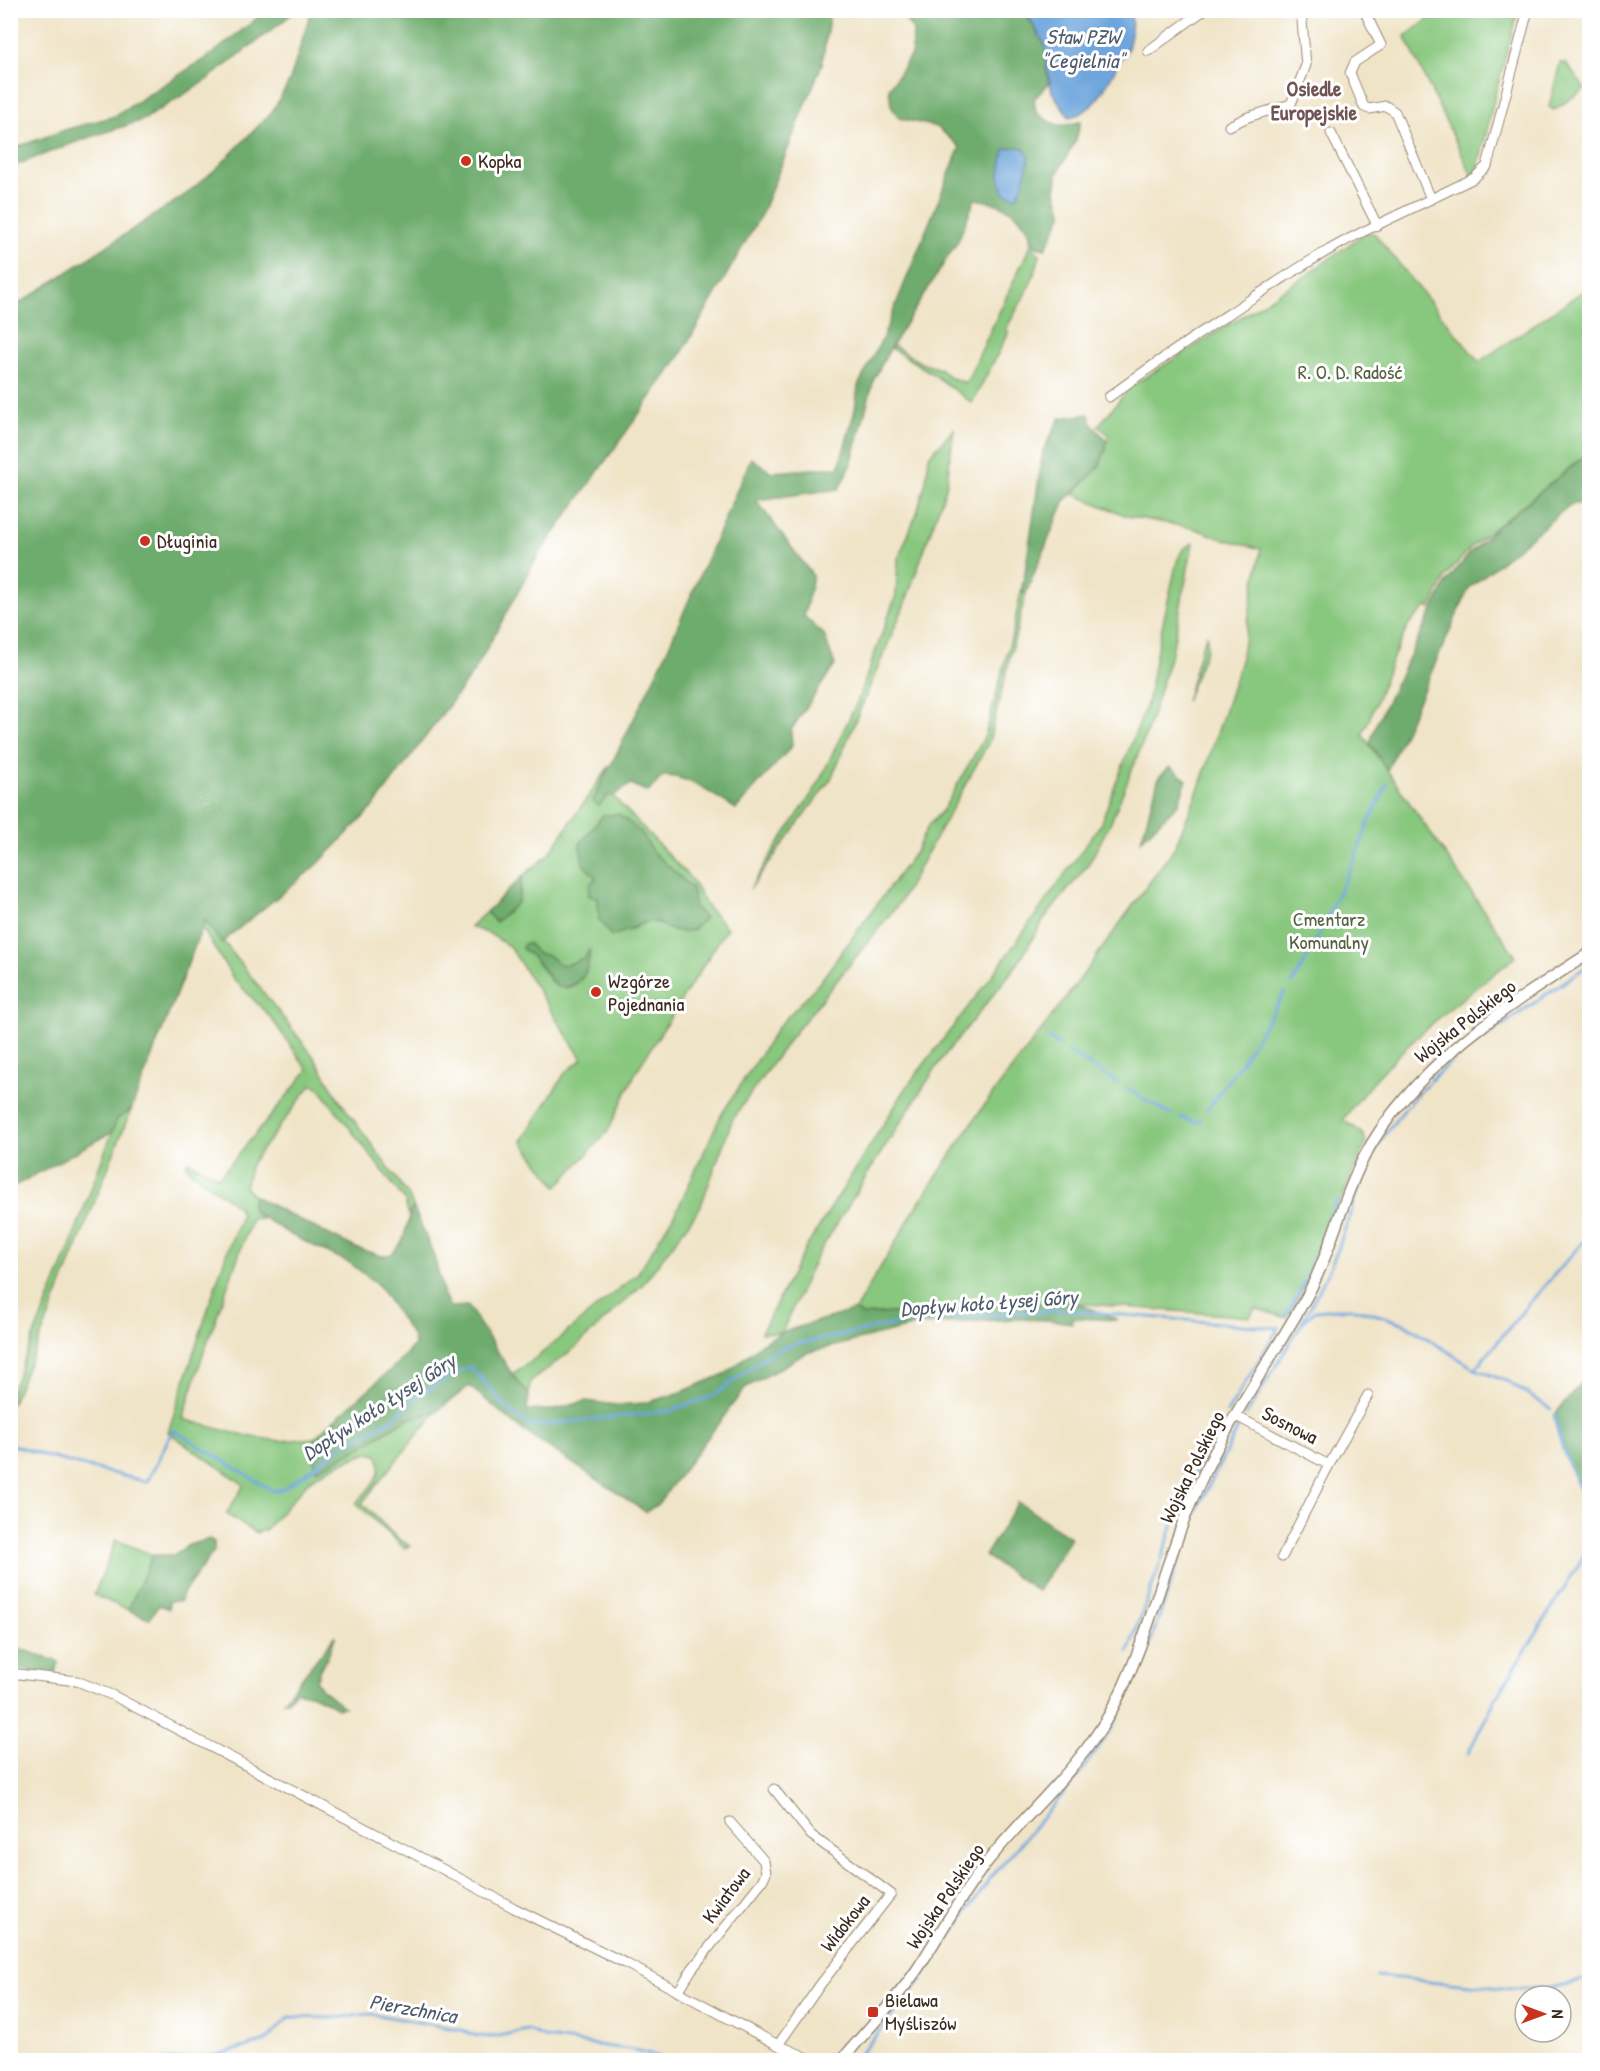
<svg xmlns="http://www.w3.org/2000/svg" width="1600" height="2071" font-family="'Patrick Hand',sans-serif">
	<style>
		.green { fill: #88c77e; stroke: #62784e; stroke-width: 1.5; fill-rule: evenodd }
		.forest { fill: #6eac6d; stroke: #546b46; stroke-width: 1.5 }
		.water { fill: #6da5dc; stroke: #54687d; stroke-width: 1.5 }
		.lines { fill: none; stroke-linecap: round; stroke-linejoin: round }
		.stream { stroke: #6da5dc; stroke-width: 3 }
		.minor-casing { stroke: #968772; stroke-width: 11 }
		.tertiary-casing { stroke: #968772; stroke-width: 13 }
		.minor { stroke: #fff; stroke-width: 9 }
		.tertiary { stroke: #fff; stroke-width: 10 }
		.poi-dot { fill: #c8321e; stroke: #fff; stroke-width: 2 }
		.labels { text-anchor: middle; stroke-width: 6; stroke-linejoin: round; paint-order: stroke }
		.poi-label { font-size: 20px; fill: #3b2a1e; stroke: #fff; text-anchor: start }
		.park-label { font-size: 20px; fill: #566140; stroke: #fff }
		.street-label { font-size: 20px; fill: #3b2a1e; stroke: #fff }
		.water-label { font-size: 21px; font-style: italic; fill: #4f5b6a; stroke: #fff }
		.neighbourhood-label { font-size: 21px; font-weight: bold; fill: #715555; stroke: #fff }
	</style>
	<rect width="100%" height="100%" fill="#fff"/>
	<filter id="ink" filterUnits="userSpaceOnUse"><feTurbulence type="fractalNoise" baseFrequency=".0167" numOctaves="2"/><feDisplacementMap in="SourceGraphic" scale="12" xChannelSelector="R" yChannelSelector="G"/><feConvolveMatrix kernelMatrix="1 2 1 2 8 2 1 2 1" color-interpolation-filters="sRGB"/></filter>
	<filter id="wash" filterUnits="userSpaceOnUse"><feTurbulence type="fractalNoise" baseFrequency=".008" numOctaves="4" result="noise"/><feDisplacementMap in="SourceGraphic" scale="24" xChannelSelector="R" yChannelSelector="G"/><feGaussianBlur stdDeviation="1.35" result="paint"/><feColorMatrix in="noise" values="0 0 0 0 0 0 0 0 0 0 0 0 0 0 0 0 0 1.4 0 .05"/><feComposite in="paint" operator="in"/></filter>
	<g filter="url(#wash)">
		<rect width="100%" height="100%" fill="#f0e4c7"/>
		<g class="green">
			<polygon points="1440,11 1518,11 1495,95 1475,182 1405,36"/>
			<polygon points="1560,63 1566,63 1585,89 1554,110 1549,107"/>
			<path d="M 1031,232 L 1035,246 L 1033,249 L 1040,254 C 1035,280 1020,304 1007,327 L 1008,334 L 972,403 L 933,374 L 891,348 L 893,345 L 921,363 L 941,369 L 949,377 L 966,383 L 1031,244 Z"/>
			<path d="M 1365,233 L 1374,233 L 1479,362 L 1589,287 L 1589,452 L 1472,546 L 1446,576 L 1430,609 L 1427,606 L 1409,624 L 1391,662 L 1370,718 L 1362,734 L 1516,957 C 1452,1005 1390,1054 1343,1120 C 1353,1127 1368,1132 1365,1146 L 1340,1201 L 1315,1267 L 1287,1318 L 1255,1308 L 1250,1317 L 1063,1302 L 862,1315 L 855,1310 L 917,1206 L 980,1111 L 1080,979 L 1175,847 L 1200,785 L 1240,664 L 1261,549 L 1220,538 L 1193,528 L 1127,516 L 1073,494 L 1099,467 L 1109,435 L 1098,426 L 1131,386 L 1301,279 Z"/>
			<polygon points="954,429 946,488 906,601 831,779 750,889 767,861 817,786 857,702 896,595 898,559 917,513 926,481 929,456"/>
			<polygon points="1193,543 1172,651 1147,732 1111,822 1088,865 1045,918 1017,965 941,1060 875,1162 815,1259 782,1332 761,1333 805,1249 908,1085 992,976 1100,825 1148,700 1157,649 1177,561 1183,549"/>
			<polygon points="1023,582 1022,593 1026,593 989,742 900,902 789,1040 733,1118 700,1208 643,1284 575,1348 530,1382 529,1395 512,1374 537,1357 638,1273 677,1210 721,1115 778,1027 819,983 916,851 928,826 943,810 985,736 1013,631"/>
			<polygon points="1207,634 1207,648 1186,701 1201,649"/>
			<path d="M 609,766 L 593,801 L 608,795 L 613,796 L 692,880 L 706,905 L 727,928 L 636,1072 L 608,1131 L 557,1187 L 522,1141 L 565,1073 L 582,1059 L 510,947 L 490,934 L 470,927 L 486,912 L 495,922 L 518,902 L 523,876 L 548,855 ZM 603,815 L 641,832 L 652,851 L 692,888 L 695,908 L 668,929 C 652,917 645,922 629,930 L 599,919 L 598,897 L 589,896 L 590,884 L 596,878 L 580,844 ZM 528,943 L 537,954 L 548,955 L 559,964 L 566,965 L 585,958 L 589,950 C 590,967 584,984 566,988 L 551,982 L 535,959 L 522,948 Z"/>
			<path d="M 206,919 L 314,1057 L 340,1101 L 409,1196 L 413,1206 L 409,1216 L 404,1199 L 322,1092 L 316,1086 L 311,1085 L 251,1164 L 245,1187 L 254,1196 L 252,1201 L 253,1211 L 262,1219 L 252,1218 L 201,1360 L 183,1419 L 241,1435 L 279,1441 L 314,1438 L 318,1446 L 314,1461 L 354,1451 L 407,1419 L 436,1412 L 362,1503 L 395,1536 L 410,1546 L 404,1548 L 356,1503 C 367,1491 388,1472 377,1455 L 368,1453 L 336,1465 L 311,1479 L 265,1530 L 256,1533 L 226,1514 L 244,1485 L 168,1432 L 226,1254 L 241,1216 L 238,1207 L 190,1171 L 186,1164 L 188,1161 L 219,1177 L 275,1111 L 308,1070 L 271,1018 L 233,978 L 202,928 Z"/>
			<polygon points="131,1110 47,1322 11,1405 11,1392 66,1257 117,1119"/>
			<polygon points="116,1540 153,1555 128,1610 94,1595"/>
		</g>
		<g class="forest">
			<polygon points="266,11 296,11 204,82 143,120 79,141 11,167 11,149 68,129 115,116 212,54"/>
			<polygon points="311,11 830,11 822,64 762,213 680,356 538,556 475,670 374,806 318,864 221,943 205,920 131,1110 117,1119 112,1132 11,1188 11,309 185,195 217,168 272,112 290,80"/>
			<path d="M 899,11 L 1024,11 L 1045,45 L 1046,66 L 1049,83 L 1034,99 L 1036,112 C 1054,126 1060,129 1081,121 L 1076,140 L 1057,174 L 1056,191 L 1063,213 L 1046,248 L 1035,246 C 1026,215 1006,203 975,199 L 958,241 L 891,347 L 874,379 L 851,465 L 839,489 L 756,500 L 813,576 L 804,616 L 824,635 L 835,665 L 791,730 L 792,746 L 736,809 C 714,796 689,775 663,776 L 648,792 L 631,784 L 613,796 L 608,795 L 599,806 L 593,801 L 661,664 L 751,458 L 772,472 L 839,467 L 855,410 L 858,386 L 882,339 L 960,147 L 937,127 L 899,118 L 891,106 L 889,89 L 912,53 L 913,30 Z"/>
			<polygon points="1089,414 1092,424 1106,440 1106,449 1099,467 1064,502 1026,593 1022,593 1043,451 1060,418"/>
			<polygon points="1589,453 1589,502 1570,505 1469,588 1387,771 1370,743 1377,722 1446,583 1470,553 1497,527"/>
			<polygon points="1170,767 1187,780 1178,804 1141,840 1159,777"/>
			<polygon points="619,814 641,832 652,851 692,888 695,908 705,918 692,930 683,932 668,929 658,922 645,922 629,930 611,936 599,919 598,897 589,896 590,884 596,878 583,864 580,844 603,815"/>
			<polygon points="523,876 518,902 496,922 486,912"/>
			<path d="M 528,943 L 538,954 L 548,955 L 559,964 L 566,965 L 585,958 L 590,949 C 589,972 582,988 557,987 L 535,959 L 522,948 L 524,944 Z"/>
			<polygon points="254,1196 317,1229 356,1248 382,1256 392,1254 402,1242 413,1206 434,1256 444,1295 450,1307 468,1306 512,1374 529,1395 527,1410 552,1410 586,1401 616,1405 646,1403 684,1391 727,1373 762,1343 782,1332 855,1310 862,1315 1063,1302 1079,1304 1118,1320 1071,1318 1072,1323 1048,1320 1015,1319 918,1325 806,1353 745,1388 658,1504 646,1512 521,1429 469,1386 436,1412 407,1419 354,1451 317,1470 314,1461 318,1446 314,1438 396,1365 414,1345 413,1337 379,1286 350,1263 291,1235 253,1211 252,1201"/>
			<path d="M 1589,1374 L 1589,1509 C 1574,1479 1560,1449 1554,1415 Z"/>
			<polygon points="1018,1502 1071,1538 1038,1591 985,1556"/>
			<polygon points="209,1539 214,1542 214,1551 183,1593 181,1601 169,1601 169,1609 159,1605 149,1619 128,1610 153,1555 173,1555 189,1545"/>
			<polygon points="336,1635 327,1659 320,1669 316,1681 323,1690 344,1707 338,1708 313,1695 296,1691 288,1701 283,1701"/>
			<polygon points="10,1645 59,1662 55,1672 29,1671 11,1668"/>
		</g>
		<g class="water">
			<path d="M 1025,11 L 1131,11 C 1132,23 1132,36 1128,48 C 1126,54 1121,58 1118,64 C 1107,84 1095,114 1069,117 L 1052,92 L 1046,66 L 1045,45 Z"/>
			<polygon points="1017,147 1024,148 1029,157 1024,181 1017,197 1004,193 999,178 1004,149"/>
		</g>
		<g class="lines">
			<g class="stream">
				<polyline points="1292,984 1307,958 1354,861 1368,824 1387,784"/>
				<polyline points="1048,1038 1060,1046"/>
				<polyline points="1468,1049 1590,964"/>
				<polyline points="1069,1052 1118,1083"/>
				<polyline points="1126,1088 1171,1115"/>
				<polyline points="1207,1110 1244,1058 1285,992"/>
				<polyline points="1180,1117 1198,1123 1201,1120"/>
				<polyline points="1285,1317 1306,1279 1337,1200"/>
				<path d="M 1302,1321 C 1315,1299 1327,1276 1337,1251 C 1348,1223 1356,1193 1368,1164 C 1381,1133 1428,1079 1455,1059"/>
				<polyline points="1475,1369 1527,1306 1589,1235 1588,1228 1590,1227"/>
				<polyline points="1227,1413 1279,1327"/>
				<polyline points="1246,1415 1302,1323 1315,1311 1337,1309 1355,1309 1381,1316 1405,1324 1475,1369 1509,1382 1551,1409"/>
				<path d="M 1554,1415 C 1560,1449 1574,1479 1590,1509"/>
				<polyline points="10,1444 49,1457 147,1482 173,1430 273,1491 282,1489 298,1479 339,1448 394,1418 413,1400 437,1384 470,1366 510,1412 531,1426 670,1411 715,1395 766,1356 786,1346 920,1319 1066,1310 1278,1328"/>
				<polyline points="1128,1652 1160,1564 1176,1515 1208,1445 1220,1425"/>
				<polyline points="1468,1753 1495,1700 1590,1546"/>
				<polyline points="1377,1976 1512,1989 1550,1988 1590,1979"/>
				<polyline points="163,2060 217,2055 266,2041 289,2017 332,2018 372,2014 462,2030 477,2036 493,2037 528,2030 546,2038 634,2050 652,2054 665,2060"/>
				<polyline points="686,2060 710,2057 721,2060"/>
				<polyline points="855,2060 918,1984 989,1880 1075,1780 1112,1728 1147,1652 1195,1513 1239,1426"/>
			</g>
		</g>
	</g>
	<g filter="url(#ink)">
		<g class="lines">
			<g class="minor-casing">
				<g id="minor">
					<polyline points="1148,51 1204,10"/>
					<polyline points="1229,126 1248,117 1291,104 1306,65 1301,10"/>
					<polyline points="1331,133 1377,225 1431,199 1395,112 1386,106 1369,109 1364,107 1350,73 1355,62 1381,45 1364,10"/>
					<polyline points="1431,199 1474,178 1487,166 1528,10"/>
					<path d="M 1109,397 C 1153,364 1197,335 1242,305 C 1286,276 1329,247 1377,225"/>
					<polyline points="1236,1416 1329,1465 1282,1557"/>
					<polyline points="1329,1465 1368,1395"/>
					<polyline points="10,1673 77,1681 114,1696 435,1865 514,1908 627,1964 778,2045 813,2060"/>
					<polyline points="774,1789 811,1835 891,1894 820,1985 778,2045"/>
					<polyline points="678,1992 692,1969 762,1881 766,1873 764,1861 730,1822"/>
				</g>
			</g>
			<g class="tertiary-casing">
				<path id="tertiary" d="M 842,2060 C 866,2030 894,2003 916,1971 C 940,1935 960,1896 987,1862 C 1027,1812 1077,1771 1109,1715 C 1146,1649 1161,1574 1190,1505 C 1220,1431 1268,1365 1307,1296 C 1331,1252 1341,1201 1364,1157 C 1412,1067 1505,1007 1590,953"/>
			</g>
			<use href="#minor" class="minor"/>
			<use href="#tertiary" class="tertiary"/>
		</g>
	</g>
	<g class="poi-dot">
		<circle cx="466" cy="161" r="6"/>
		<circle cx="145" cy="541" r="6"/>
		<circle cx="596" cy="992" r="6"/>
		<rect x="867" y="2006" width="12" height="12" rx="3"/>
	</g>
	<g class="labels">
		<g class="poi-label">
			<text x="478" y="168">Kopka</text>
			<text x="157" y="548">Długinia</text>
			<text x="608" y="988">Wzgórze<tspan x="608" dy="23">Pojednania</tspan></text>
			<text x="885" y="2007">Bielawa<tspan x="885" dy="23">Myśliszów</tspan></text>
		</g>
		<g class="park-label">
			<text x="1350" y="379">R. O. D. Radość</text>
			<text x="1329" y="926">Cmentarz<tspan x="1329" dy="23">Komunalny</tspan></text>
		</g>
		<g class="street-label">
			<text transform="translate(1465 1021) rotate(-38)" y="7">Wojska Polskiego</text>
			<text transform="translate(1290 1425) rotate(27)" y="7">Sosnowa</text>
			<text transform="translate(1192 1467) rotate(-64)" y="7">Wojska Polskiego</text>
			<text transform="translate(726 1895) rotate(-53)" y="7">Kwiatowa</text>
			<text transform="translate(945 1896) rotate(-56)" y="7">Wojska Polskiego</text>
			<text transform="translate(845 1923) rotate(-52)" y="7">Widokowa</text>
		</g>
		<g class="water-label">
			<text x="1083" y="44">Staw PZW<tspan x="1083" dy="24">"Cegielnia"</tspan></text>
			<text transform="translate(989 1303) rotate(-4)" y="7">Dopływ koło Łysej Góry</text>
			<text transform="translate(379 1407) rotate(-33)" y="7">Dopływ koło Łysej Góry</text>
			<text transform="translate(413 2009) rotate(10)" y="7">Pierzchnica</text>
		</g>
		<g class="neighbourhood-label">
			<text x="1314" y="96">Osiedle<tspan x="1314" dy="24">Europejskie</tspan></text>
		</g>
	</g>
	<rect width="1600" height="2071" fill="none" stroke="#fff" stroke-width="36"/>
	<g transform="translate(1543 2014) rotate(90)"><circle r="28" fill="#ffffff" stroke="#b1aaa5" stroke-width="1.5"/>
	<path d="M0-4.5L10 22L0 15L-10 22Z" fill="#c8321e"/>
	<text y="-9" font-size="16" font-weight="bold" text-anchor="middle" fill="#3b2a1e">N</text>
	</g>
</svg>
